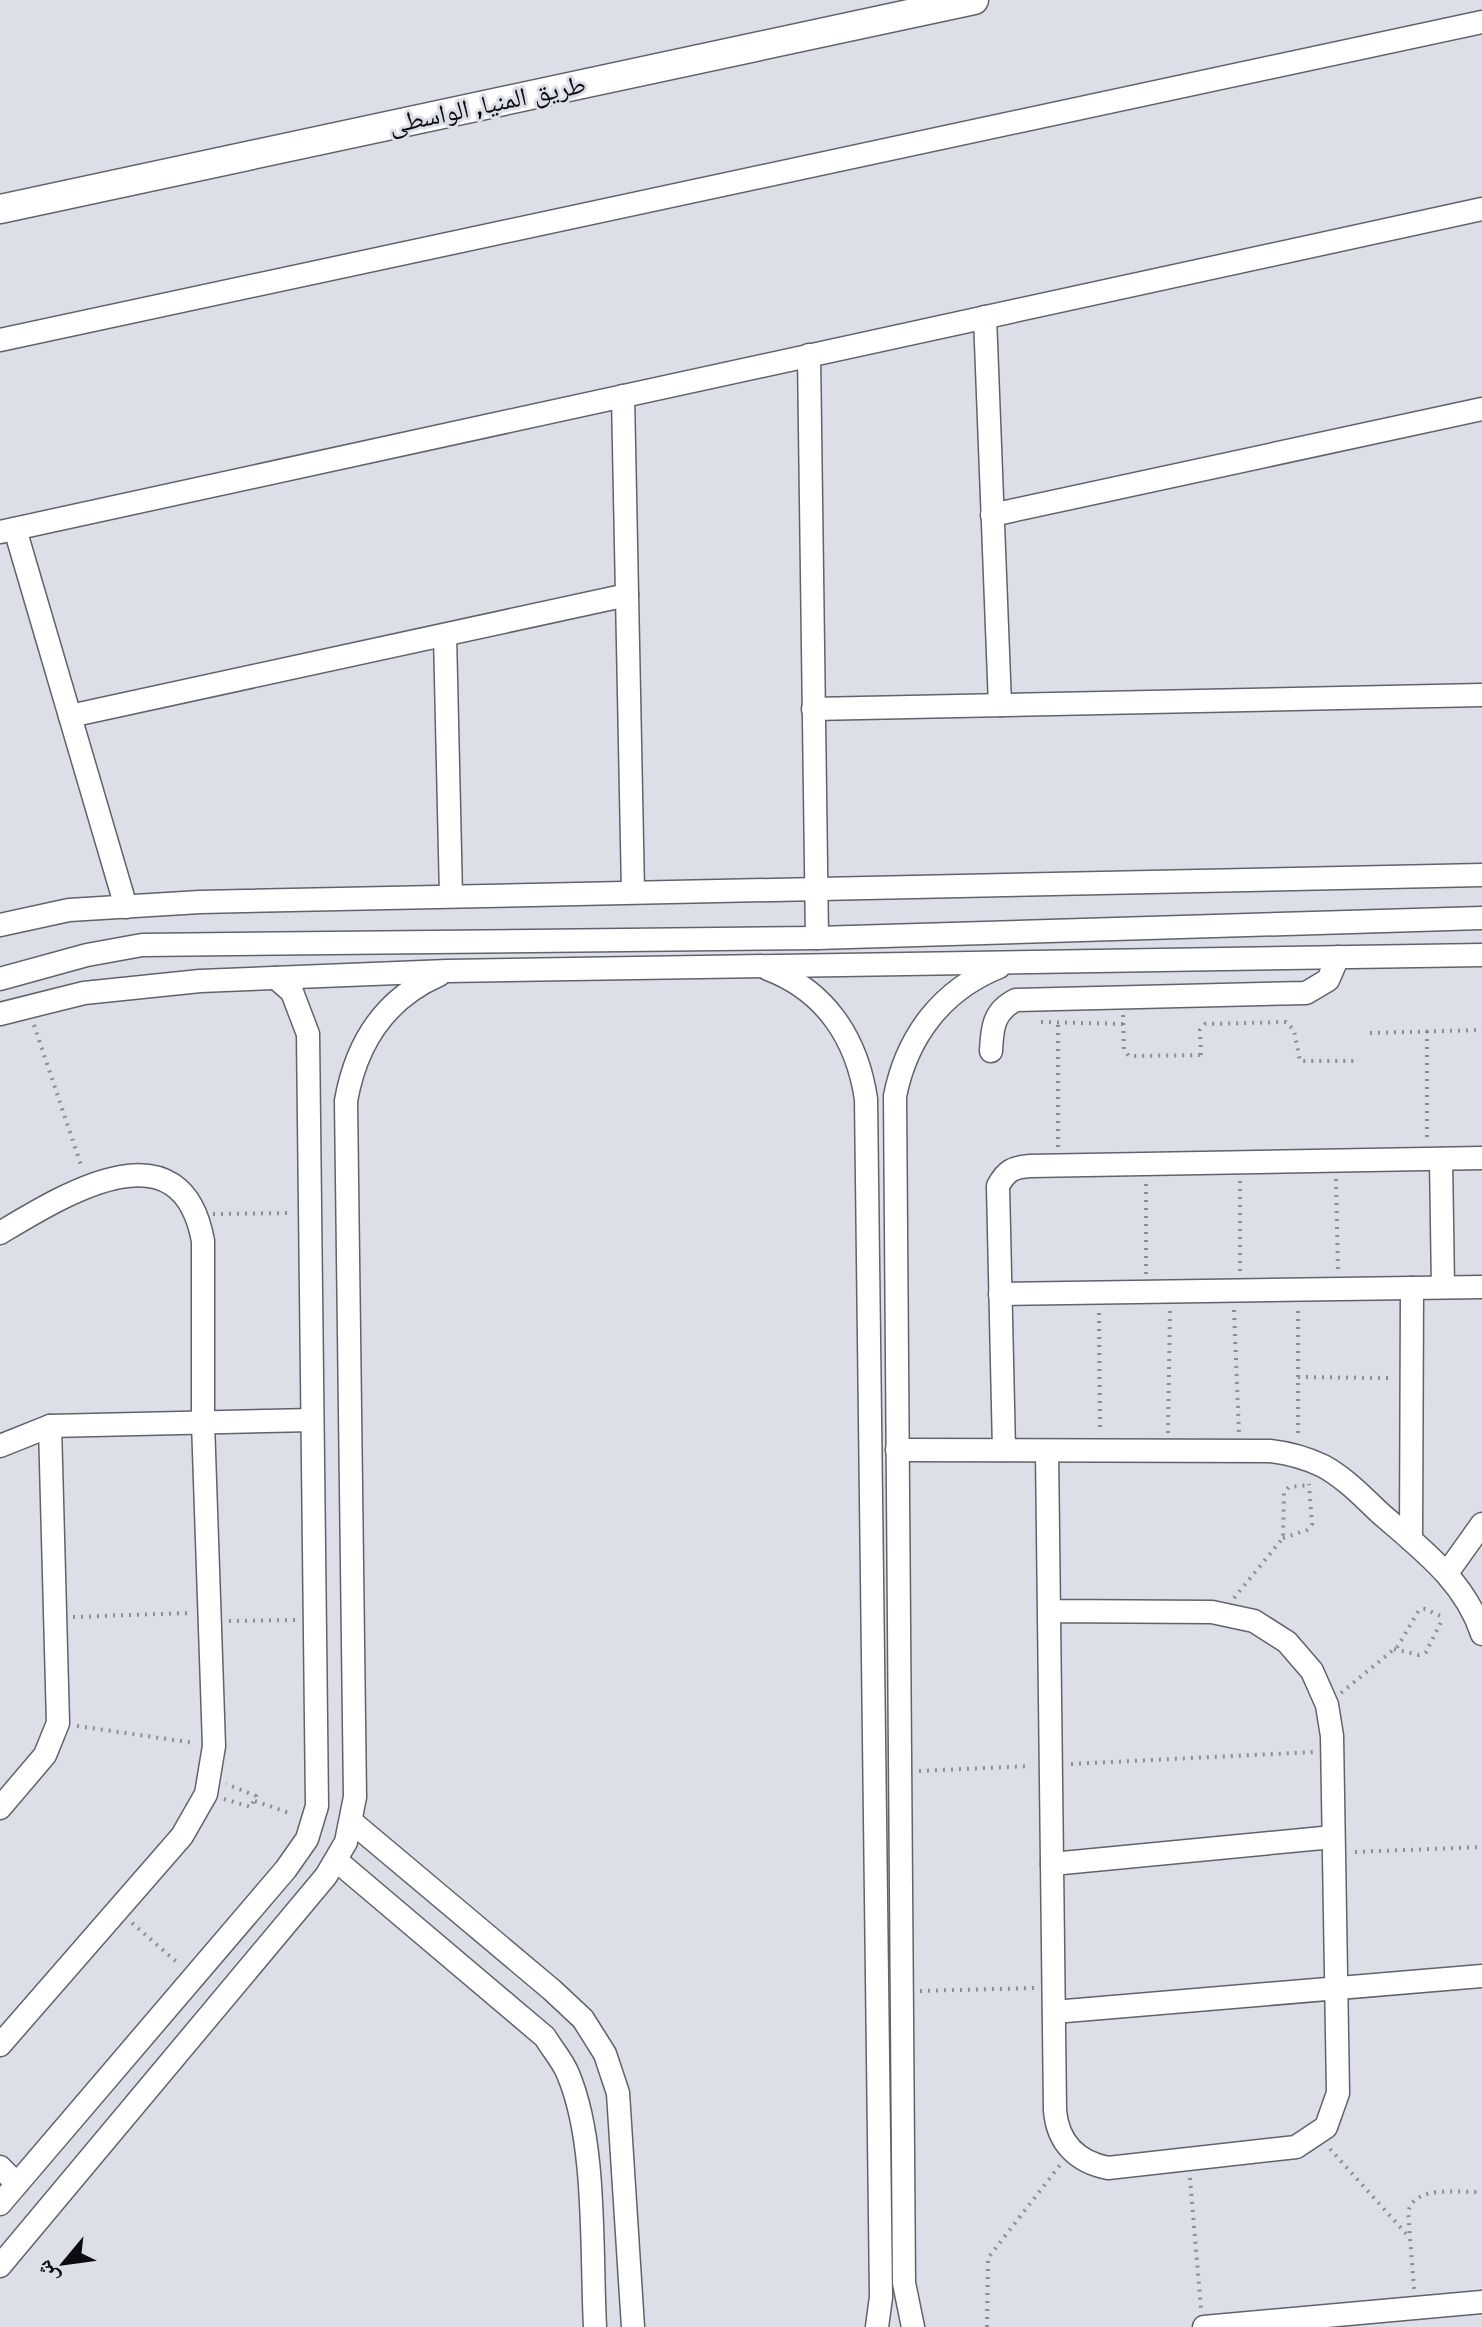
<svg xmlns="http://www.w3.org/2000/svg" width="1482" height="2327" font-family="'Fira Sans','Noto Naskh Arabic',sans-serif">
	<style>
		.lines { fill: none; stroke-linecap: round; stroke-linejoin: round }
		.minor-casing { stroke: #61626a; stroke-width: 25 }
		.major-casing { stroke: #61626a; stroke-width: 31 }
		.path { stroke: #8c8d95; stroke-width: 4; stroke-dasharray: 2 6; stroke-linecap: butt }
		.minor { stroke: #fff; stroke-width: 22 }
		.major { stroke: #fff; stroke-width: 28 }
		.labels { text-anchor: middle; stroke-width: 6; stroke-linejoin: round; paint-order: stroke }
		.street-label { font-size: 26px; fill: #0d0d11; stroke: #dddfe8 }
	</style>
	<rect width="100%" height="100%" fill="#dddfe8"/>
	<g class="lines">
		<g class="minor-casing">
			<g id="minor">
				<polyline points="985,317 1000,705"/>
				<polyline points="0,340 1482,22"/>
				<polyline points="809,355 817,938"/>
				<polyline points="623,396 633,892"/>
				<polyline points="992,515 1482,409"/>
				<polyline points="15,529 126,907"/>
				<polyline points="0,532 1482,209"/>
				<polyline points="445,635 451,896"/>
				<polyline points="813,709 1482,695"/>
				<polyline points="70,716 627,595"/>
				<polyline points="0,925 69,910 200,902 1482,875"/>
				<path d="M 768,969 C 826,991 857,1039 866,1099 L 881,2297 L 877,2327"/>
				<polyline points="0,979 87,955 142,945 817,938 1482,918"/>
				<polyline points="0,1014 84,993 200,981 447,971 1482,955"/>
				<path d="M 991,1051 C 992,1029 993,1011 1016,1000 L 1306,993 L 1328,980 L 1338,957"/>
				<polyline points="1441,1159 1443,1287"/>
				<path d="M 0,1233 C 62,1196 181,1120 203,1241 L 203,1422 L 214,1746 L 206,1794 L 182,1836 L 0,2045"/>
				<polyline points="1000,1294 1482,1287"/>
				<polyline points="0,1446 50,1426 312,1420"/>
				<path d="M 897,1450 L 1270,1451 C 1288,1453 1306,1458 1323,1466 C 1345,1478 1362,1496 1380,1513 C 1420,1548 1465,1581 1482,1634"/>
				<path d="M 1004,1450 L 998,1186 C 1006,1171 1013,1167 1030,1166 L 1482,1158"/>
				<path d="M 1047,1451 L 1055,2111 C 1058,2143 1077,2162 1108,2168 L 1296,2147 L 1326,2127 L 1338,2093 L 1332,1736 L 1327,1705 L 1312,1671 L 1287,1642 L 1254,1621 L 1212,1612 L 1049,1611"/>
				<polyline points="1411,1540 1412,1288"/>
				<polyline points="1447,1573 1482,1524"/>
				<polyline points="0,1808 45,1755 58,1723 50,1426"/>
				<polyline points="352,1822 552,1990 583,2019 605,2054 618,2093 633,2327"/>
				<path d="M 337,1861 L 545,2037 C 552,2049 563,2061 568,2074 C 597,2142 591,2252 595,2327"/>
				<polyline points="1052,1864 1333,1837"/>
				<polyline points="1054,2012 1482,1976"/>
				<polyline points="0,2167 17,2184"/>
				<polyline points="0,2204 286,1869 307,1839 317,1806 308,1034 292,992 276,978"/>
				<path d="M 0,2266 L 326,1876 L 346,1842 L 355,1797 L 346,1101 C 356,1044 384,999 439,975"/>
				<path d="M 913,2327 L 904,2283 L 895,1096 C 907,1036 942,990 999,967"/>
				<polyline points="1204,2327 1482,2302"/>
			</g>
		</g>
		<g class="major-casing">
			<polyline id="major" points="0,209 974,0"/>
		</g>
		<g class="path">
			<polyline points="1123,1015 1124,1050 1129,1056 1205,1055"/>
			<polyline points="1041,1022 1123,1024"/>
			<polyline points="34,1025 82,1168"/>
			<polyline points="1427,1031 1427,1141"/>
			<polyline points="1370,1033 1482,1030"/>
			<polyline points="1201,1055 1200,1030 1205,1024 1286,1022 1294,1030 1300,1061 1358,1061"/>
			<polyline points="1058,1147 1058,1020"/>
			<polyline points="1336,1179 1338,1271"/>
			<polyline points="1240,1181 1240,1272"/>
			<polyline points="213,1214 292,1213"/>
			<polyline points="1146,1274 1146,1183"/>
			<polyline points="1234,1310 1239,1433"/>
			<polyline points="1298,1311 1298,1438"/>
			<polyline points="1099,1313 1100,1432"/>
			<polyline points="1298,1377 1392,1378"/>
			<polyline points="1168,1433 1170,1310"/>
			<polyline points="1283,1538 1307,1530 1312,1524 1309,1484"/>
			<polyline points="1234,1598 1283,1538 1284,1492 1289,1487 1309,1485"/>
			<polyline points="73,1617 189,1613"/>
			<polyline points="229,1621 296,1620"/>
			<polyline points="1394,1649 1419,1655 1426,1652 1443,1618"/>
			<polyline points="1341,1693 1398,1646 1419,1610 1425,1609 1443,1617"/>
			<polyline points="77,1726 195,1743"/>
			<polyline points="1071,1764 1314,1752"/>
			<polyline points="919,1771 1030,1766"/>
			<polyline points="224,1799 251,1807 256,1796 226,1784"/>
			<polyline points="255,1801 292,1814"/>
			<polyline points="1355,1852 1482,1847"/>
			<polyline points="132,1923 180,1965"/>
			<polyline points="920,1991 1035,1988"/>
			<polyline points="1330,2149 1410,2238"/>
			<polyline points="1190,2178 1201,2309"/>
			<path d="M 1414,2289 L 1408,2212 C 1415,2184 1459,2193 1482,2192"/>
			<polyline points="987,2327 988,2258 1060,2165"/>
		</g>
		<use href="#minor" class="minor"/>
		<use href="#major" class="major"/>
	</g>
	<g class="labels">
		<g class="street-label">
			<text transform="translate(487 104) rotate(-12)" y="9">طريق المنيا, الواسطى</text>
		</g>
	</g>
	<g transform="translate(64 2263) rotate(241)" stroke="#dddfe8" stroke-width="6" paint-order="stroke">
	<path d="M0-6L14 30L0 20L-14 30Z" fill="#0d0d11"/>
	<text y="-12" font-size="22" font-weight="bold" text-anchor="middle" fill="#0d0d11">ش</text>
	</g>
</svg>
